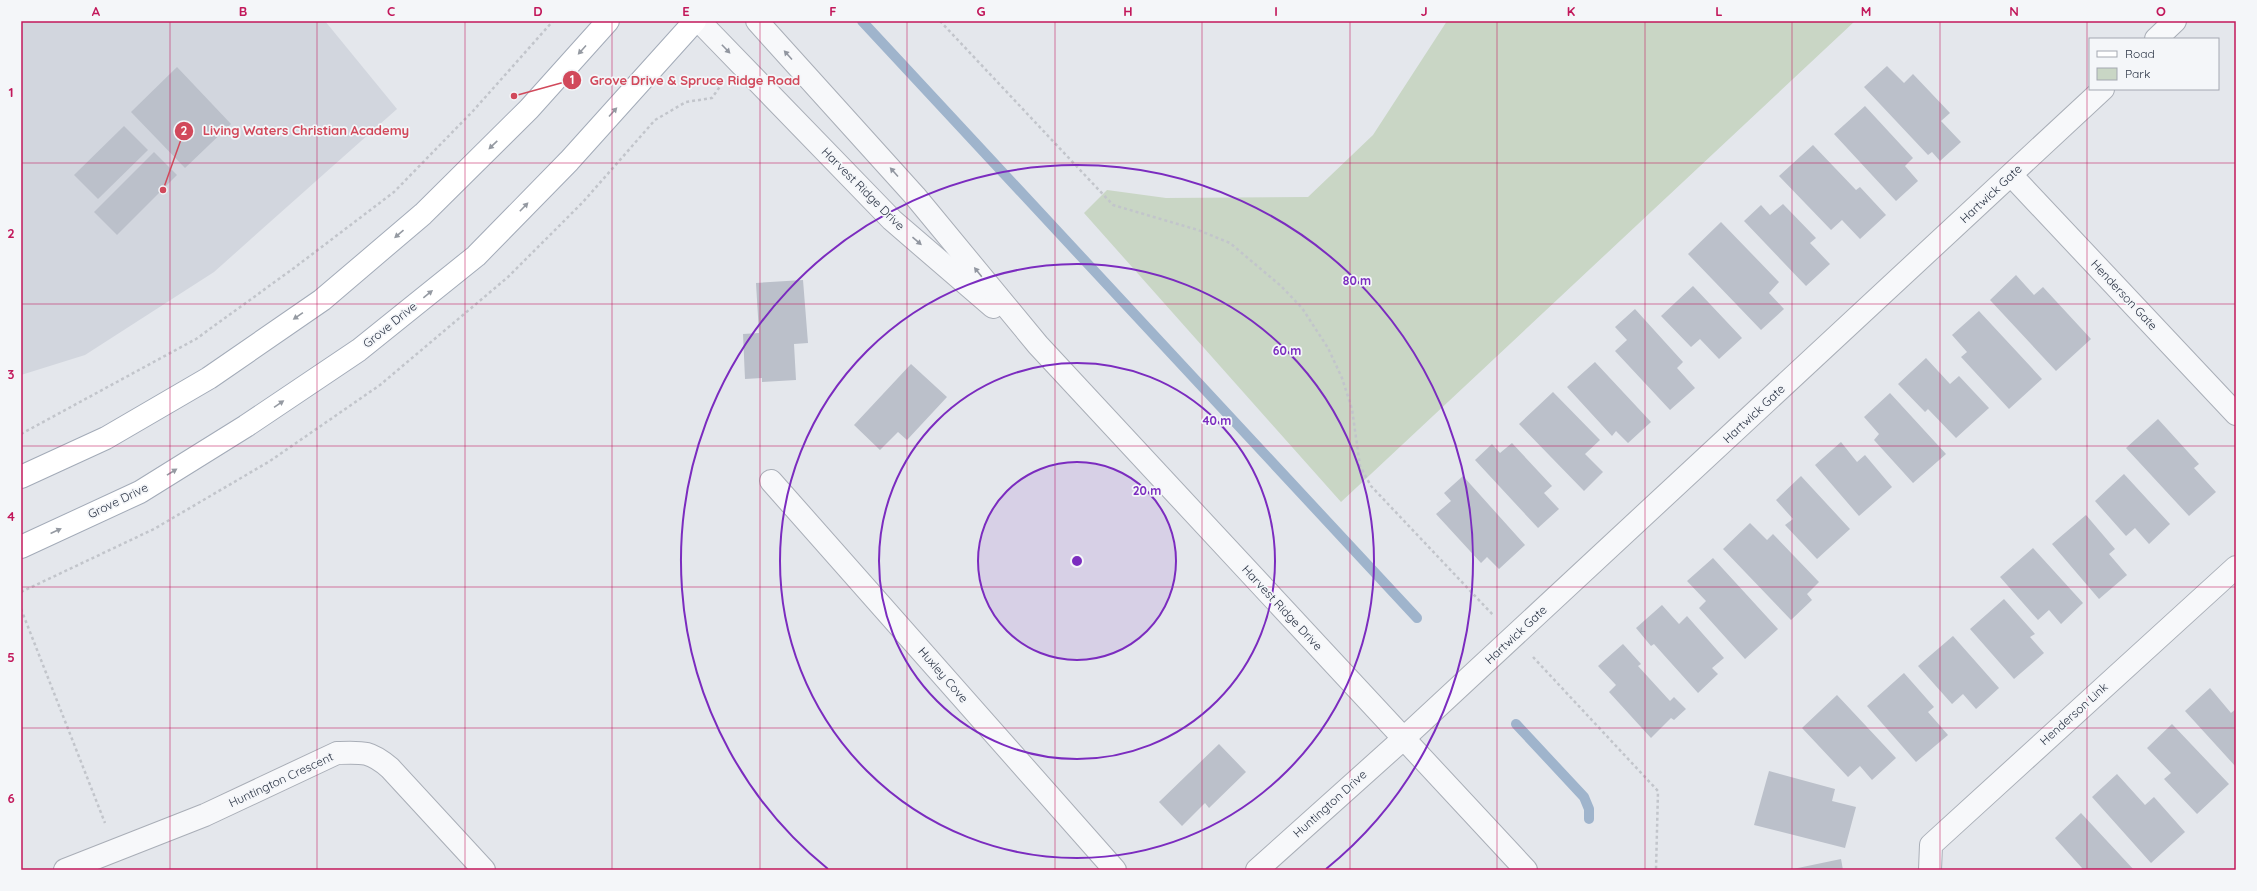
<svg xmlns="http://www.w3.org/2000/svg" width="2257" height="891" font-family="Quicksand,sans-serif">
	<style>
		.built { fill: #d2d6de }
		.green { fill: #c9d6c5 }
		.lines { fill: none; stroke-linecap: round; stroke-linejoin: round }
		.stream { stroke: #9fb4cc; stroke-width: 10 }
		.building { fill: #bbc0ca }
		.minor-casing { stroke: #a9aeb7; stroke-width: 24 }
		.major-casing { stroke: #a3abb8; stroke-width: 24 }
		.path { stroke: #c2c5cb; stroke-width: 2.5; stroke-dasharray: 3 3; stroke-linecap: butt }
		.minor { stroke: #f7f8fa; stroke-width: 22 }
		.major { stroke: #fff; stroke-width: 22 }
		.oneway { fill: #9196a0 }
		.oneway2 { fill: #959aa2 }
		.grid { fill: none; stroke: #c2185b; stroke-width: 1; stroke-opacity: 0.55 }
		.ring { fill: none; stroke: #7b2cbf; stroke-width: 2 }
		.labels { text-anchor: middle; stroke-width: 3.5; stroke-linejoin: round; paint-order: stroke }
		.street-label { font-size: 12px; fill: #2b3445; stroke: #f4f6f9 }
		.centre { fill: #7b2cbf; stroke: #f4f6f9; stroke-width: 2 }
		.ring-label { font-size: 12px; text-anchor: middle; font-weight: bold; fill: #7b2cbf; stroke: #f4f6f9; stroke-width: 3.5; stroke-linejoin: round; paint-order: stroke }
		.leader { fill: none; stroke: #d1495b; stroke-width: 1.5 }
		.callout-dot { fill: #d1495b; stroke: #f4f6f9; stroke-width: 1.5 }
		.mark-label { font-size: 12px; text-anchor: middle; font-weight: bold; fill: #fff }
		.callout-label { font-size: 13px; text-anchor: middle; font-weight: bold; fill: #d1495b; stroke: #f4f6f9; stroke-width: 3.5; stroke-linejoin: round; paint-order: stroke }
		.neatline { fill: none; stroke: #c2185b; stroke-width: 1.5 }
		.grid-label { font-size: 13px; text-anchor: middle; font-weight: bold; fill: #c2185b }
	</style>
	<rect width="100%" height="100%" fill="#e4e7ec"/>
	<polygon class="built" points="21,21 325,21 397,109 214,272 85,355 21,375"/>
	<polygon class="green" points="1447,21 1855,21 1341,502 1084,213 1107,190 1166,198 1308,197 1373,135"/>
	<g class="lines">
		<g class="stream">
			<polyline points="862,21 1417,618"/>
			<polyline points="1516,724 1584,797 1589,809 1589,819"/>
		</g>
	</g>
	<g class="building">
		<polygon points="1887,66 1904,83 1913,74 1950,113 1941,121 1961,142 1940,161 1932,152 1928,155 1864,87"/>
		<polygon points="177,67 231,124 185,168 131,112"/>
		<polygon points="1865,106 1913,158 1905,166 1918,181 1896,201 1834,134"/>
		<polygon points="124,126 148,150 98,199 74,175"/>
		<polygon points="1813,145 1856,190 1860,187 1886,215 1860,239 1842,220 1831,230 1779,176"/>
		<polygon points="154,152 177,175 117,235 94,212"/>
		<polygon points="1783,204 1816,238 1810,243 1830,264 1806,286 1744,221 1761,205 1770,215"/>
		<polygon points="1721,222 1779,282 1769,293 1784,309 1761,330 1688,254"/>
		<polygon points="2016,275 2034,295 2043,287 2091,339 2056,371 1990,300"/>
		<polygon points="803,280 808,343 794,344 796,380 762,382 762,378 745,379 743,334 759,333 756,283"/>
		<polygon points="1693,286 1742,338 1719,359 1700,339 1691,347 1661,316"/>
		<polygon points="1635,309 1683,362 1677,368 1695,388 1670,410 1615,351 1627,340 1615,327"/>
		<polygon points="1979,311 2042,379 2009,409 1961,357 1967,352 1952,335"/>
		<polygon points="1926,358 1950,384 1959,376 1989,408 1956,438 1928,409 1925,412 1898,384"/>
		<polygon points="1595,362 1651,422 1628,443 1616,431 1612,436 1567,387"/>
		<polygon points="911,364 947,397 907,440 898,432 880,450 854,425"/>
		<polygon points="1553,392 1600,440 1585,454 1603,472 1584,491 1519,424"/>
		<polygon points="1890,393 1946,454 1913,483 1874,440 1879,434 1864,417"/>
		<polygon points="2158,419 2199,464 2194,468 2216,492 2189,516 2126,448"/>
		<polygon points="1841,442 1857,462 1865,455 1892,487 1859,516 1815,465"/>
		<polygon points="1512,443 1552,486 1544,493 1559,509 1538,528 1475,460 1492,444 1500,453"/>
		<polygon points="2124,474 2170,524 2149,544 2135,528 2126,536 2095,501"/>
		<polygon points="1463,476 1525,545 1499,569 1487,557 1481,563 1436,514 1451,501 1444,493"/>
		<polygon points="1801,476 1850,529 1817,559 1785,525 1793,519 1776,500"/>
		<polygon points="2086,515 2115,549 2109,554 2127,575 2099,599 2052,544"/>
		<polygon points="1750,523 1767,540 1773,534 1819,582 1807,594 1812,600 1791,620 1723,549"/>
		<polygon points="2033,548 2083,603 2061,624 2049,610 2038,620 2000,577"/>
		<polygon points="1713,558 1778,629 1745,659 1699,608 1706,601 1687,581"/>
		<polygon points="2004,599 2035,634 2030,637 2044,653 2014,679 1970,629"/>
		<polygon points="1662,605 1679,624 1687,616 1724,658 1712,668 1718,674 1698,693 1654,644 1651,646 1636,628"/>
		<polygon points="1953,636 1999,688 1976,709 1963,694 1952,704 1918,666"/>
		<polygon points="1623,644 1641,664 1638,666 1670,701 1674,697 1686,709 1674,720 1671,718 1651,738 1609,692 1616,685 1598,666"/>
		<polygon points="1904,673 1934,707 1928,712 1948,735 1916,762 1867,706"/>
		<polygon points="2210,688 2231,713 2236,709 2236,767 2185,711"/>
		<polygon points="1837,695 1896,758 1872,780 1860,766 1848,777 1802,728"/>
		<polygon points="2172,724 2229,784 2197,814 2164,779 2171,773 2147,748"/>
		<polygon points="1219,744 1246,772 1209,808 1205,803 1182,826 1159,802"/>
		<polygon points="1769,771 1835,789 1832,801 1856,807 1845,848 1754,825"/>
		<polygon points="2117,774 2145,805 2154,797 2185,832 2151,863 2092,797"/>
		<polygon points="2081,813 2134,870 2081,870 2082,868 2055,838"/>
		<polygon points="1841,859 1843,870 1793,870 1793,869"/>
	</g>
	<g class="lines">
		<g class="minor-casing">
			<g id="minor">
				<polyline points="699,21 892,220 993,307"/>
				<polyline points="757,21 915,196 1038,345 1526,870"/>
				<polyline points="2156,39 2175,21"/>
				<polyline points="2012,176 2236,414"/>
				<polyline points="771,481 1115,870"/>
				<path d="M 65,870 L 205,815 L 337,753 C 363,752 370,751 390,768 L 484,870"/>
				<polyline points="1257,870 1403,739 2103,89"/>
				<polyline points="1930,870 1931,845 2236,567"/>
			</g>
		</g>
		<g class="major-casing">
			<g id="major">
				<polyline points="21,477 106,438 209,378 322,300 423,214 529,109 608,21"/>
				<polyline points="21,547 140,492 246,426 359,350 476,256 569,161 695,21"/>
			</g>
		</g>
		<g class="path">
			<polyline points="940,21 1113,205 1198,230 1230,243 1281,286 1302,308 1328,348 1342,378 1352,409 1360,466 1371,486 1494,616"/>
			<polyline points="21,434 196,339 294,268 394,192 473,111 553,21"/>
			<polyline points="21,592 154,529 270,461 380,385 508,277 583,202 655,120 686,102 712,98 721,85"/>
			<polyline points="21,609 105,823"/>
			<polyline points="1533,657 1658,791 1656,870"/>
		</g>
		<use href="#minor" class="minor"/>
		<use href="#major" class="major"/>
	</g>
	<defs><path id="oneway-solid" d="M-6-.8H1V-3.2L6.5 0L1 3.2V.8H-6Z"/></defs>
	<g class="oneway">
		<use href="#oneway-solid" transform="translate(726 49) rotate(46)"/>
		<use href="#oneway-solid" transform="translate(788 55) rotate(-132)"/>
		<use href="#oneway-solid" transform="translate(894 172) rotate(-132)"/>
		<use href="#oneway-solid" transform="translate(917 241) rotate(41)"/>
		<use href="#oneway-solid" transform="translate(978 272) rotate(-129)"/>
	</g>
	<g class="oneway2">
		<use href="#oneway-solid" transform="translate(582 50) rotate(132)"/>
		<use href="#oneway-solid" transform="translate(613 112) rotate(-48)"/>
		<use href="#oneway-solid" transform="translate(493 145) rotate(136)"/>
		<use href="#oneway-solid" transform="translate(524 207) rotate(-46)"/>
		<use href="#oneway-solid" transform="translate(399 234) rotate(139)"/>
		<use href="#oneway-solid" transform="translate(428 294) rotate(-39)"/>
		<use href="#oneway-solid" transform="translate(298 316) rotate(145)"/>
		<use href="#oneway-solid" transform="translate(279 404) rotate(-34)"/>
		<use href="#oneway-solid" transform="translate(172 472) rotate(-32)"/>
		<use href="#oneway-solid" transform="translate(56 531) rotate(-25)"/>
	</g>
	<path class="grid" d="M 170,21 L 170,870M 317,21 L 317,870M 465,21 L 465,870M 612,21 L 612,870M 760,21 L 760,870M 907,21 L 907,870M 1055,21 L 1055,870M 1202,21 L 1202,870M 1350,21 L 1350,870M 1497,21 L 1497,870M 1645,21 L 1645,870M 1792,21 L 1792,870M 1940,21 L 1940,870M 2087,21 L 2087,870M 21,163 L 2236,163M 21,304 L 2236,304M 21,446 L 2236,446M 21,587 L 2236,587M 21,728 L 2236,728"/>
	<circle cx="1077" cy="561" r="99" fill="#7b2cbf" fill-opacity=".12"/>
	<g class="ring">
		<circle cx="1077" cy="561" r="99"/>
		<circle cx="1077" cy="561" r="198"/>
		<circle cx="1077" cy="561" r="297"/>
		<path d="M828 869A396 396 0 1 1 1326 869"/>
	</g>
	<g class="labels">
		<g class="street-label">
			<text transform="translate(863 189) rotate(45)" y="4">Harvest Ridge Drive</text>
			<text transform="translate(1991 194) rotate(-43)" y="4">Hartwick Gate</text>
			<text transform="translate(2124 295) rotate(47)" y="4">Henderson Gate</text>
			<text transform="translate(390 325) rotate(-39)" y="4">Grove Drive</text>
			<text transform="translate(1754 414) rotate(-43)" y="4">Hartwick Gate</text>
			<text transform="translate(118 501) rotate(-26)" y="4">Grove Drive</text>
			<text transform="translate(1282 608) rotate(47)" y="4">Harvest Ridge Drive</text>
			<text transform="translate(1516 635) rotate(-43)" y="4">Hartwick Gate</text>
			<text transform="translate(943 675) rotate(49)" y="4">Huxley Cove</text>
			<text transform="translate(2074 714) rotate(-42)" y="4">Henderson Link</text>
			<text transform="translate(281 780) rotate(-25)" y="4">Huntington Crescent</text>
			<text transform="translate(1330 804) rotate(-42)" y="4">Huntington Drive</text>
		</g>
	</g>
	<circle cx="1077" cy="561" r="6" class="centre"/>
	<g class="ring-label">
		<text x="1357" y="285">80 m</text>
		<text x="1287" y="355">60 m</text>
		<text x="1217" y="425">40 m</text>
		<text x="1147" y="495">20 m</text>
	</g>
	<path class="leader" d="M514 96L572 80M163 190L184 131"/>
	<g class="callout-dot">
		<circle cx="514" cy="96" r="4"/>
		<circle cx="163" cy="190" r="4"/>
		<circle cx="572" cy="80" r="10"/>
		<circle cx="184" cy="131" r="10"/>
	</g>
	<g class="mark-label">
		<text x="572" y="84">1</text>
		<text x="184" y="135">2</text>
	</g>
	<g class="callout-label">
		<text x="695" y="85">Grove Drive &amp; Spruce Ridge Road</text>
		<text x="306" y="135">Living Waters Christian Academy</text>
	</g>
	<rect width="2257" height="891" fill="none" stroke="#f4f6f9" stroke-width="44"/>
	<rect x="2089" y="38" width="130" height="52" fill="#f4f6f9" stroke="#a4a8b1"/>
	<rect x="2097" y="51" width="20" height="6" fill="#ffffff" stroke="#a4a8b1"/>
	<text x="2125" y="58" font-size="12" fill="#2b3445">Road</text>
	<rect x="2097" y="68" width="20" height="12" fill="#c9d6c5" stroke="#a4a8b1"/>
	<text x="2125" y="78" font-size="12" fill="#2b3445">Park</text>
	<rect x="22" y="22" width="2213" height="847" class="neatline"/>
	<g class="grid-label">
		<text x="96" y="16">A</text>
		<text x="243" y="16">B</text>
		<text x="391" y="16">C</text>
		<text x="538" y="16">D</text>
		<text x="686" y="16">E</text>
		<text x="833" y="16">F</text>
		<text x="981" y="16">G</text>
		<text x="1128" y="16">H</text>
		<text x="1276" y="16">I</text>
		<text x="1424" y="16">J</text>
		<text x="1571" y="16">K</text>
		<text x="1719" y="16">L</text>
		<text x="1866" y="16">M</text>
		<text x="2014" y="16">N</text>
		<text x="2161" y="16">O</text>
		<text x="11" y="97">1</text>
		<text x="11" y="238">2</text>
		<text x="11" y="379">3</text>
		<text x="11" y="521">4</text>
		<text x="11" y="662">5</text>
		<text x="11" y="803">6</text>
	</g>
</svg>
